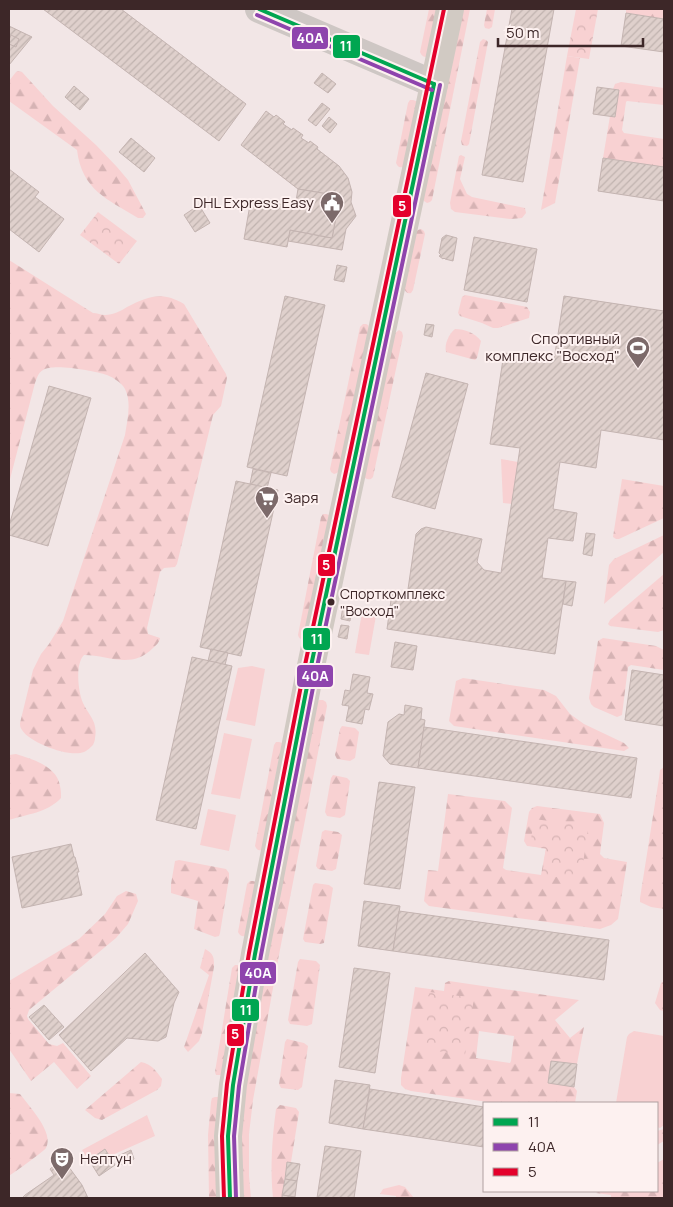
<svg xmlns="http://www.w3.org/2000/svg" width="673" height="1207" font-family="Manrope,sans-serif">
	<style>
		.grass { fill: #f8d1d2 }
		.forest { fill: url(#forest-firs); fill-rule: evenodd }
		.park { fill: url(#park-crowns) }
		.building { fill: url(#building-hatch); stroke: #c4b4b1 }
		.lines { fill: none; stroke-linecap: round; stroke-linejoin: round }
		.secondary { stroke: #cec7c4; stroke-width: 28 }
		.primary { stroke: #d1cac3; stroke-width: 28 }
		.bus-1-casing { stroke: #fdf1f0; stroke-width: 8 }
		.bus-2-casing { stroke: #fdf1f0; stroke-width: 8 }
		.bus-3-casing { stroke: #fdf1f0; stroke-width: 8 }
		.bus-1 { stroke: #00a651; stroke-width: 4 }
		.bus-2 { stroke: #8e44ad; stroke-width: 4 }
		.bus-3 { stroke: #e4002b; stroke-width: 4 }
		.bus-dot { fill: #3d2728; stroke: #fdf1f0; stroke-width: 2 }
		.labels { text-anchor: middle; stroke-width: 4; stroke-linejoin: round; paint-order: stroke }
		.bus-label { font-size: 14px; fill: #3d2728; stroke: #fdf1f0; text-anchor: start }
		.poi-label { font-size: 15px; fill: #3d2728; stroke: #fdf1f0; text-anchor: end }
		.line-badge { stroke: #fdf1f0; stroke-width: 2 }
		.badge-label { font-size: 14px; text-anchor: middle; font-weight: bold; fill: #fff }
	</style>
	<defs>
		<pattern id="forest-firs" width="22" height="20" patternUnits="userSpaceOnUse" patternTransform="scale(1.25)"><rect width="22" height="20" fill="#f8d1d2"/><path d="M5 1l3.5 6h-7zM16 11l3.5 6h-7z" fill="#d6b3b4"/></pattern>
		<pattern id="park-crowns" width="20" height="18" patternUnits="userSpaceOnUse" patternTransform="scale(1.25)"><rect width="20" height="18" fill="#f8d1d2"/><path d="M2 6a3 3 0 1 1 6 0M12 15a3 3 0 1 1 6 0" fill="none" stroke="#d6b3b4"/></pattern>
		<pattern id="building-hatch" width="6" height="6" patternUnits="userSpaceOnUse" patternTransform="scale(1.25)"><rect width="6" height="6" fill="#dfd0cc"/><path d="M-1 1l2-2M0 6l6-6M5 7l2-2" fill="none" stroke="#c0b3af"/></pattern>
	</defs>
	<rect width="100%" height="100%" fill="#f2e6e6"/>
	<g class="grass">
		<polygon points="501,459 518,462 512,504 503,503"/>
		<polygon points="363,607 377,610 369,655 355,653"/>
		<polygon points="252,666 265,669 255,726 226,720 238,668"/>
		<polygon points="224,733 252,739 240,799 211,794"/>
		<polygon points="208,809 236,815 229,851 200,845"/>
		<polygon points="634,1031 664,1036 664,1125 660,1128 657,1127 657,1103 616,1103 627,1037 629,1034"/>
		<polygon points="147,1115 155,1136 110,1156 105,1149 89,1160 82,1150"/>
	</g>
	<g class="forest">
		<path d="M 429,9 L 439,9 L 427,57 C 423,57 422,56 420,52 Z"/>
		<polygon points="461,9 470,9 432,200 430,202 427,203 424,201 423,198"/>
		<polygon points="487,9 495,9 492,27 489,29 485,28 484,25"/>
		<polygon points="626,9 664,9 664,19 626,13"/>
		<polygon points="483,39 486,40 488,42 469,144 467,146 462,145 461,141 480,42"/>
		<polygon points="567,56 580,58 555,203 541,210"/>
		<path d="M 18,71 L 22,72 L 53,106 L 96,145 L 117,167 L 128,180 L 146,214 L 143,218 L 138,218 C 107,199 82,190 77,150 L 9,101 L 9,81 L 16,72 Z"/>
		<polygon points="621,82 664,88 664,105 627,101 626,102 622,130 624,133 664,139 664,167 603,158 610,116 615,117 619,91 613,89 615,84"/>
		<path d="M 410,100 L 413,100 L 416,101 L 417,105 L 403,167 C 399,168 398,167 396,163 L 408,103 Z"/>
		<polygon points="461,155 465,157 460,179 467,194 472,197 525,208 526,213 522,218 511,219 455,212 451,209 450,203 459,156"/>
		<path d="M 421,229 L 424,231 L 425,234 L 413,290 L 411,293 C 407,294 406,292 404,289 L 416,232 L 418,230 Z"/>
		<path d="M 9,260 L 93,313 C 97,313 101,315 105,315 C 113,315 121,311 127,307 C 149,296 162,291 184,304 L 226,374 L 227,378 L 221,406 L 213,415 L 177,564 L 175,567 L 164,568 L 160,572 L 147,628 L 148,634 L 160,638 C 159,643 157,644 153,648 C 131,670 109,655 84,655 C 75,664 78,692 83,703 C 89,716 98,721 95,738 C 95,740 94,743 93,745 C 91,747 87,751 84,752 C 70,758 30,743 22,730 C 20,728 20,725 20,723 L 33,670 L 41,654 L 49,644 L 63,621 L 125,435 C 127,421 132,403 125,389 C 122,383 114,378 107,375 C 95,371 53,363 43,370 C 38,373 37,378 35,383 L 9,483 Z"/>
		<polygon points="465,295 527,307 530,312 529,318 498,328 493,328 482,323 460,316 458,313 462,297"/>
		<polygon points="363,324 366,324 368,325 369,329 339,471 337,473 334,474 331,472 330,469 360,327"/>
		<path d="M 455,329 C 465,329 475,333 481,341 L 477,358 L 475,360 L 446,352 C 444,344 449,334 455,329 Z"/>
		<path d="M 399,330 L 402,332 L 403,336 L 373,477 L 371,479 C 367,480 365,479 364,475 L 394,334 Z"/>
		<polygon points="622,479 664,486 664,518 619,539 616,539 613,537"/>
		<path d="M 323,514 L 326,514 L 329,515 L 305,639 C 301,640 299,639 298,635 L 321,517 Z"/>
		<polygon points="664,535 664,552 604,604 609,565 614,559"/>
		<polygon points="664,574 664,630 658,632 610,626 608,624 610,620"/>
		<polygon points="603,638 656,646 664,650 664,670 631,665 628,667 622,715 617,717 594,707 591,704 589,698 598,641"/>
		<polygon points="463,678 544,690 556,696 570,714 584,724 624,743 629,748 624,751 454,726 449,721 456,681"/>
		<polygon points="319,700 323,700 326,702 327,706 278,960 253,1100 249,1134 249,1176 251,1198 242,1198 240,1134 246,1085 267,958 317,702"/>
		<polygon points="342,726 355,728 359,732 355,758 350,761 337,759 335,755 340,729"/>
		<path d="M 276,742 L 279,742 L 282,743 L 262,850 C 258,851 257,850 255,846 L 274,745 Z"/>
		<path d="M 16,754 C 32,759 57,766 60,786 C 61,790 61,794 61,798 C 47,813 27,814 9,820 L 9,755 Z"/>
		<polygon points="664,767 664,909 651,907 640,902 640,898 659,778 660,770"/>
		<polygon points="333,775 347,778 350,781 345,815 340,818 327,816 325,812 331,778"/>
		<polygon points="448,794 505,801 512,808 503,868 506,870 541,875 546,848 527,846 524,841 529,812 532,808 537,806 600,814 604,823 600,854 604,858 627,862 618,919 611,925 600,929 429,906 424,901 428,870 438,871"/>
		<polygon points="325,830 338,832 342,835 336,869 332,871 318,869 316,866 322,832"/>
		<polygon points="179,860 226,869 229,873 229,878 220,933 219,936 215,937 194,929 198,901 171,893 171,884 175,861"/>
		<path d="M 250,881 L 253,881 L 256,882 L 246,936 C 242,937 240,936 238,932 L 247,884 Z"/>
		<polygon points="315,883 329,885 333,888 324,943 320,944 305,942 303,939 313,885"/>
		<polygon points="126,891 136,894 138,901 128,924 116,938 29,1010 27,1016 28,1019 49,1044 57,1046 63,1043 91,1076 77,1089 54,1062 31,1081 9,1049 9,981 79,939 105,914 117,896"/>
		<path d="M 205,949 C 214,954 214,957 214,967 L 202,1033 L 199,1041 L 188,1052 L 184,1047 L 209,975 L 200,968 Z"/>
		<polygon points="300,959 316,961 320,965 312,1024 307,1026 290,1024 288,1020 298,962"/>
		<polygon points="235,965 238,965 240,966 223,1074 220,1075 216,1075 215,1072 232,968"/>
		<path d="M 449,981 L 579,1000 L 555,1020 L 570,1038 L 584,1027 L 577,1064 L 551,1061 L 548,1083 L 574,1087 L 577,1091 L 575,1103 L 495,1103 L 411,1091 L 405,1089 L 401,1085 L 401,1078 L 415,987 L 444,991 L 445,983 ZM 479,1031 L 514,1036 L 511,1061 L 510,1063 L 476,1058 Z"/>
		<polygon points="664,981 664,1011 660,1010 655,1003 661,983"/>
		<polygon points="287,1039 304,1043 308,1046 302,1087 298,1090 281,1088 279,1084 285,1042"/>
		<path d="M 141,1062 C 152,1064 156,1071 162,1079 L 161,1086 L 157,1090 L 102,1120 L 95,1118 L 85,1110 Z"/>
		<path d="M 9,1093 L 20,1094 C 28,1105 55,1133 46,1148 C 43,1152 15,1172 9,1176 Z"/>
		<polygon points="215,1097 218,1097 218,1198 209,1198 208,1135 211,1102 212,1098"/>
		<path d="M 280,1105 L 296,1108 L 299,1112 L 291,1162 L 287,1162 L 282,1198 L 273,1198 C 270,1168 272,1139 276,1109 Z"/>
		<polygon points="664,1129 664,1141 657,1145 657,1131"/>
		<polygon points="664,1159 664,1198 611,1198 611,1195 596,1193 601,1191 657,1191 657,1163"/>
		<polygon points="399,1185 405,1187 414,1198 396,1198 396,1196 380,1194 383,1189"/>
	</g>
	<g class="park">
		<polygon points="576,9 598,9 589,59 567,56"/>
		<polygon points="98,212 137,241 119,264 80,235"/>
		<polygon points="534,819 588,826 581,880 542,875 546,849 530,846"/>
		<polygon points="430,992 474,998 465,1055 422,1049"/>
	</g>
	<g class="building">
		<polygon points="43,9 121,9 246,104 219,141"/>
		<polygon points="512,9 554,9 523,182 482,175"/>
		<polygon points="626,13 664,19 664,52 621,46"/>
		<polygon points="9,26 32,37 9,65"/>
		<polygon points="11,35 19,39 16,47 9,44 9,40"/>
		<polygon points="322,73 336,84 328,93 314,83"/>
		<polygon points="74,86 89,99 80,110 65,97"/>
		<polygon points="597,87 619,90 615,117 593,114"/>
		<polygon points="322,103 330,109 316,126 308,120"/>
		<polygon points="266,111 274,117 276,115 285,122 283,124 292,130 293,128 303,135 301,138 309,143 310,141 318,147 317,149 339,166 348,178 352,192 351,202 356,216 346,229 342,250 288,241 290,230 332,238 340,196 298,189 241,145"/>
		<polygon points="329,117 337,124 330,133 322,126"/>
		<polygon points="131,138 155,158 144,172 119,152"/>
		<polygon points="603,158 664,167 664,201 598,191"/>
		<polygon points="9,169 39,192 35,197 64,219 39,252 9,229"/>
		<polygon points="298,189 340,196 332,238 290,230 287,247 244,239 251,199 295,207"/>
		<polygon points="199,205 210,223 195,232 184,215"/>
		<polygon points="446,235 457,238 453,261 445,259 444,258 443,259 439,256 441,255 439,253 442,238"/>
		<polygon points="474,237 537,249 527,302 464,290"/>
		<polygon points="337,265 347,267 344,282 334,280"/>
		<polygon points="285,296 325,305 287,476 247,467"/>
		<polygon points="564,296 664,311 664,440 601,430 596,468 560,462 553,509 577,513 573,541 548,538 542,578 566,581 555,654 387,629 392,593 407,596 416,534 421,529 426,527 482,539 477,562 484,570 501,573 520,448 490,444 504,353 554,360"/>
		<polygon points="426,324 434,325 432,337 424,335"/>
		<polygon points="426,373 468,384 435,509 392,497"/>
		<polygon points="49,386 91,398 48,546 9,535 9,526"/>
		<polygon points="253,469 271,473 267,488 250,484"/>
		<polygon points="236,481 278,490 241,656 200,647"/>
		<polygon points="586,533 595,534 592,556 583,554"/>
		<polygon points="566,581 576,582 572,606 563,604"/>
		<polygon points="343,606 352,608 350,621 341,619"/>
		<polygon points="341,625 349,626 347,639 338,637"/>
		<polygon points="395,642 417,646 413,670 391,667"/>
		<polygon points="211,649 228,653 225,665 208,661"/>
		<polygon points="192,657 232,666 196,829 156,820"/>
		<polygon points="632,670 664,675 664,726 625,720"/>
		<polygon points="353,674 370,677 367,693 373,694 369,710 365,709 362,724 346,721 349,706 342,705 345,690 350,691"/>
		<polygon points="405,705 422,708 421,719 425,720 418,768 390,764 383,756 388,722 399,714 404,715"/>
		<polygon points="424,727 637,758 631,798 418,768"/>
		<polygon points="379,782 415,787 400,889 364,884"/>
		<polygon points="71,844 74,857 75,857 79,872 77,872 82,895 22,908 12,857"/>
		<polygon points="364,901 400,906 393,951 358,946"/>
		<polygon points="399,911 609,940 604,980 393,951"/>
		<polygon points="145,953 179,992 174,1003 166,1037 158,1041 127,1038 91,1071 59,1035"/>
		<polygon points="354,968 390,973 375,1073 339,1067"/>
		<polygon points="44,1005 64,1027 49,1040 29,1017"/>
		<polygon points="551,1061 577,1064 574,1087 548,1083"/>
		<polygon points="335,1080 370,1085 363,1129 329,1123"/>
		<polygon points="370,1089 484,1107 484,1147 363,1129"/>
		<polygon points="325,1146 361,1151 354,1198 317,1198"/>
		<polygon points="105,1149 115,1165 99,1176 89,1160"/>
		<polygon points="131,1150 134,1159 122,1165 118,1156"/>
		<polygon points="63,1159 82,1185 88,1198 22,1198 25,1195 54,1175 50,1169"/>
		<polygon points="287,1162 300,1164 297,1181 285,1179"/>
		<polygon points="285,1179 297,1181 295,1197 282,1195"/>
		<polygon points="282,1195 295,1197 295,1198 282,1198"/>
	</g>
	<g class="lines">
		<polyline class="secondary" points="259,9 434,84"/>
		<polyline class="primary" points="230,1198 228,1136 233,1085 255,954 311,666 450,9"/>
		<g class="bus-1-casing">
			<g id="bus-1">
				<polyline points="259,9 434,84"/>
				<polyline points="230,1198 228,1136 233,1085 255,954 311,666 434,84"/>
			</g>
		</g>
		<g class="bus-2-casing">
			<g id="bus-2">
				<polyline points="257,15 432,90"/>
				<polyline points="236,1198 234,1136 239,1086 261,955 317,667 440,85"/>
			</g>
		</g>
		<g class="bus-3-casing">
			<polyline id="bus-3" points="224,1198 222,1136 227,1084 249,953 305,665 444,9"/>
		</g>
		<use href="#bus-1" class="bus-1"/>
		<use href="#bus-2" class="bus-2"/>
		<use href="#bus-3" class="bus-3"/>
	</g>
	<defs>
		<g id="civic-pin" transform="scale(1.25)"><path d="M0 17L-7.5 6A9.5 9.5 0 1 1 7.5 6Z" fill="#7c6a6a" stroke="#fdf1f0"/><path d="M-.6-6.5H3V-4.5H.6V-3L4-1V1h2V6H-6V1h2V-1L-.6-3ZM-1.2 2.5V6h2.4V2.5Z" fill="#fff"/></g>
		<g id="stadium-pin" transform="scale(1.25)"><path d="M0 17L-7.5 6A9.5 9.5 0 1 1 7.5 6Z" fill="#7c6a6a" stroke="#fdf1f0"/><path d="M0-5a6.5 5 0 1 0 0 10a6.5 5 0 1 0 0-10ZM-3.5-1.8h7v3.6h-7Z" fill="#fff"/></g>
		<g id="supermarket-pin" transform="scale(1.25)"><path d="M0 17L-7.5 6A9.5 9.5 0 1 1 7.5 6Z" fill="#7c6a6a" stroke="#fdf1f0"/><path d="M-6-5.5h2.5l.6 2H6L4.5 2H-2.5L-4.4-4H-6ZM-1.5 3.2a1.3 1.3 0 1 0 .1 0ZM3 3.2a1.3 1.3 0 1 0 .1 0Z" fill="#fff"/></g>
		<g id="theatre-pin" transform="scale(1.25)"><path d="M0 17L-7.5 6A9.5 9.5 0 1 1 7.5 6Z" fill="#7c6a6a" stroke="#fdf1f0"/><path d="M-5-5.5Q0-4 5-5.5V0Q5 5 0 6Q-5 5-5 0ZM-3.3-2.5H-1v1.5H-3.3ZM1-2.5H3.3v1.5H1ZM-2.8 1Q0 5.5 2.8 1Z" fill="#fff"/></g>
	</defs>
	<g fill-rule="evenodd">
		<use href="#civic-pin" x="332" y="203"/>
		<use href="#stadium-pin" x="638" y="348"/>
		<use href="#supermarket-pin" x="267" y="498"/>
		<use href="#theatre-pin" x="62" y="1159"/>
	</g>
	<circle class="bus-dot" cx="331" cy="602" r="4.5"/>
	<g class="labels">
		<g class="bus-label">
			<text x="340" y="599">Спорткомплекс<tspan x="340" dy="17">"Восход"</tspan></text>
		</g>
		<g class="poi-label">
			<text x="314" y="208">DHL Express Easy</text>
			<text x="620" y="344">Спортивный<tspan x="620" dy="17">комплекс "Восход"</tspan></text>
			<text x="284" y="503" text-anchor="start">Заря</text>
			<text x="80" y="1164" text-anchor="start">Нептун</text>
		</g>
	</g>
	<g class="line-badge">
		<rect x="291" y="26" width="38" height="24" rx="5" fill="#8e44ad"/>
		<rect x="332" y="34" width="29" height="25" rx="5" fill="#00a651"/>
		<rect x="392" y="194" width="20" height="24" rx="5" fill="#e4002b"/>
		<rect x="317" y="553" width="19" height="24" rx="5" fill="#e4002b"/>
		<rect x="302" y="627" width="29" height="24" rx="5" fill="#00a651"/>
		<rect x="296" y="664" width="38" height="24" rx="5" fill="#8e44ad"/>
		<rect x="239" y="961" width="38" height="24" rx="5" fill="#8e44ad"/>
		<rect x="231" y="998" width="29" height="24" rx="5" fill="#00a651"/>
		<rect x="226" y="1023" width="19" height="24" rx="5" fill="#e4002b"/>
	</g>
	<g class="badge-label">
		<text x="310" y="43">40А</text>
		<text x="346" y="51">11</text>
		<text x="402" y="211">5</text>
		<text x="326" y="570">5</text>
		<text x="317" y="644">11</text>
		<text x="315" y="681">40А</text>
		<text x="258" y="978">40А</text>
		<text x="246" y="1015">11</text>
		<text x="235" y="1039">5</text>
	</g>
	<rect width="673" height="1207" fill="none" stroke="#3d2728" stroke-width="20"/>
	<rect x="483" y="1102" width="175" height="90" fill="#fdf1f0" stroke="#b0a0a0"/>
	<rect x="493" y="1118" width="25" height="8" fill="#00a651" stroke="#b0a0a0"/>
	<text x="528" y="1127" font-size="15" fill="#3d2728">11</text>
	<rect x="493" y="1143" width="25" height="8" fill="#8e44ad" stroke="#b0a0a0"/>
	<text x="528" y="1152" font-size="15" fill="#3d2728">40А</text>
	<rect x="493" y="1168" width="25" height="8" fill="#e4002b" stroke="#b0a0a0"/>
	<text x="528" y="1177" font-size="15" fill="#3d2728">5</text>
	<path d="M498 38v8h145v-8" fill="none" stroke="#3d2728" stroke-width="2.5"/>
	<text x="506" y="38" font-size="15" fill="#3d2728" stroke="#fdf1f0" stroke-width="4" paint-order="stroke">50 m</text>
</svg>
